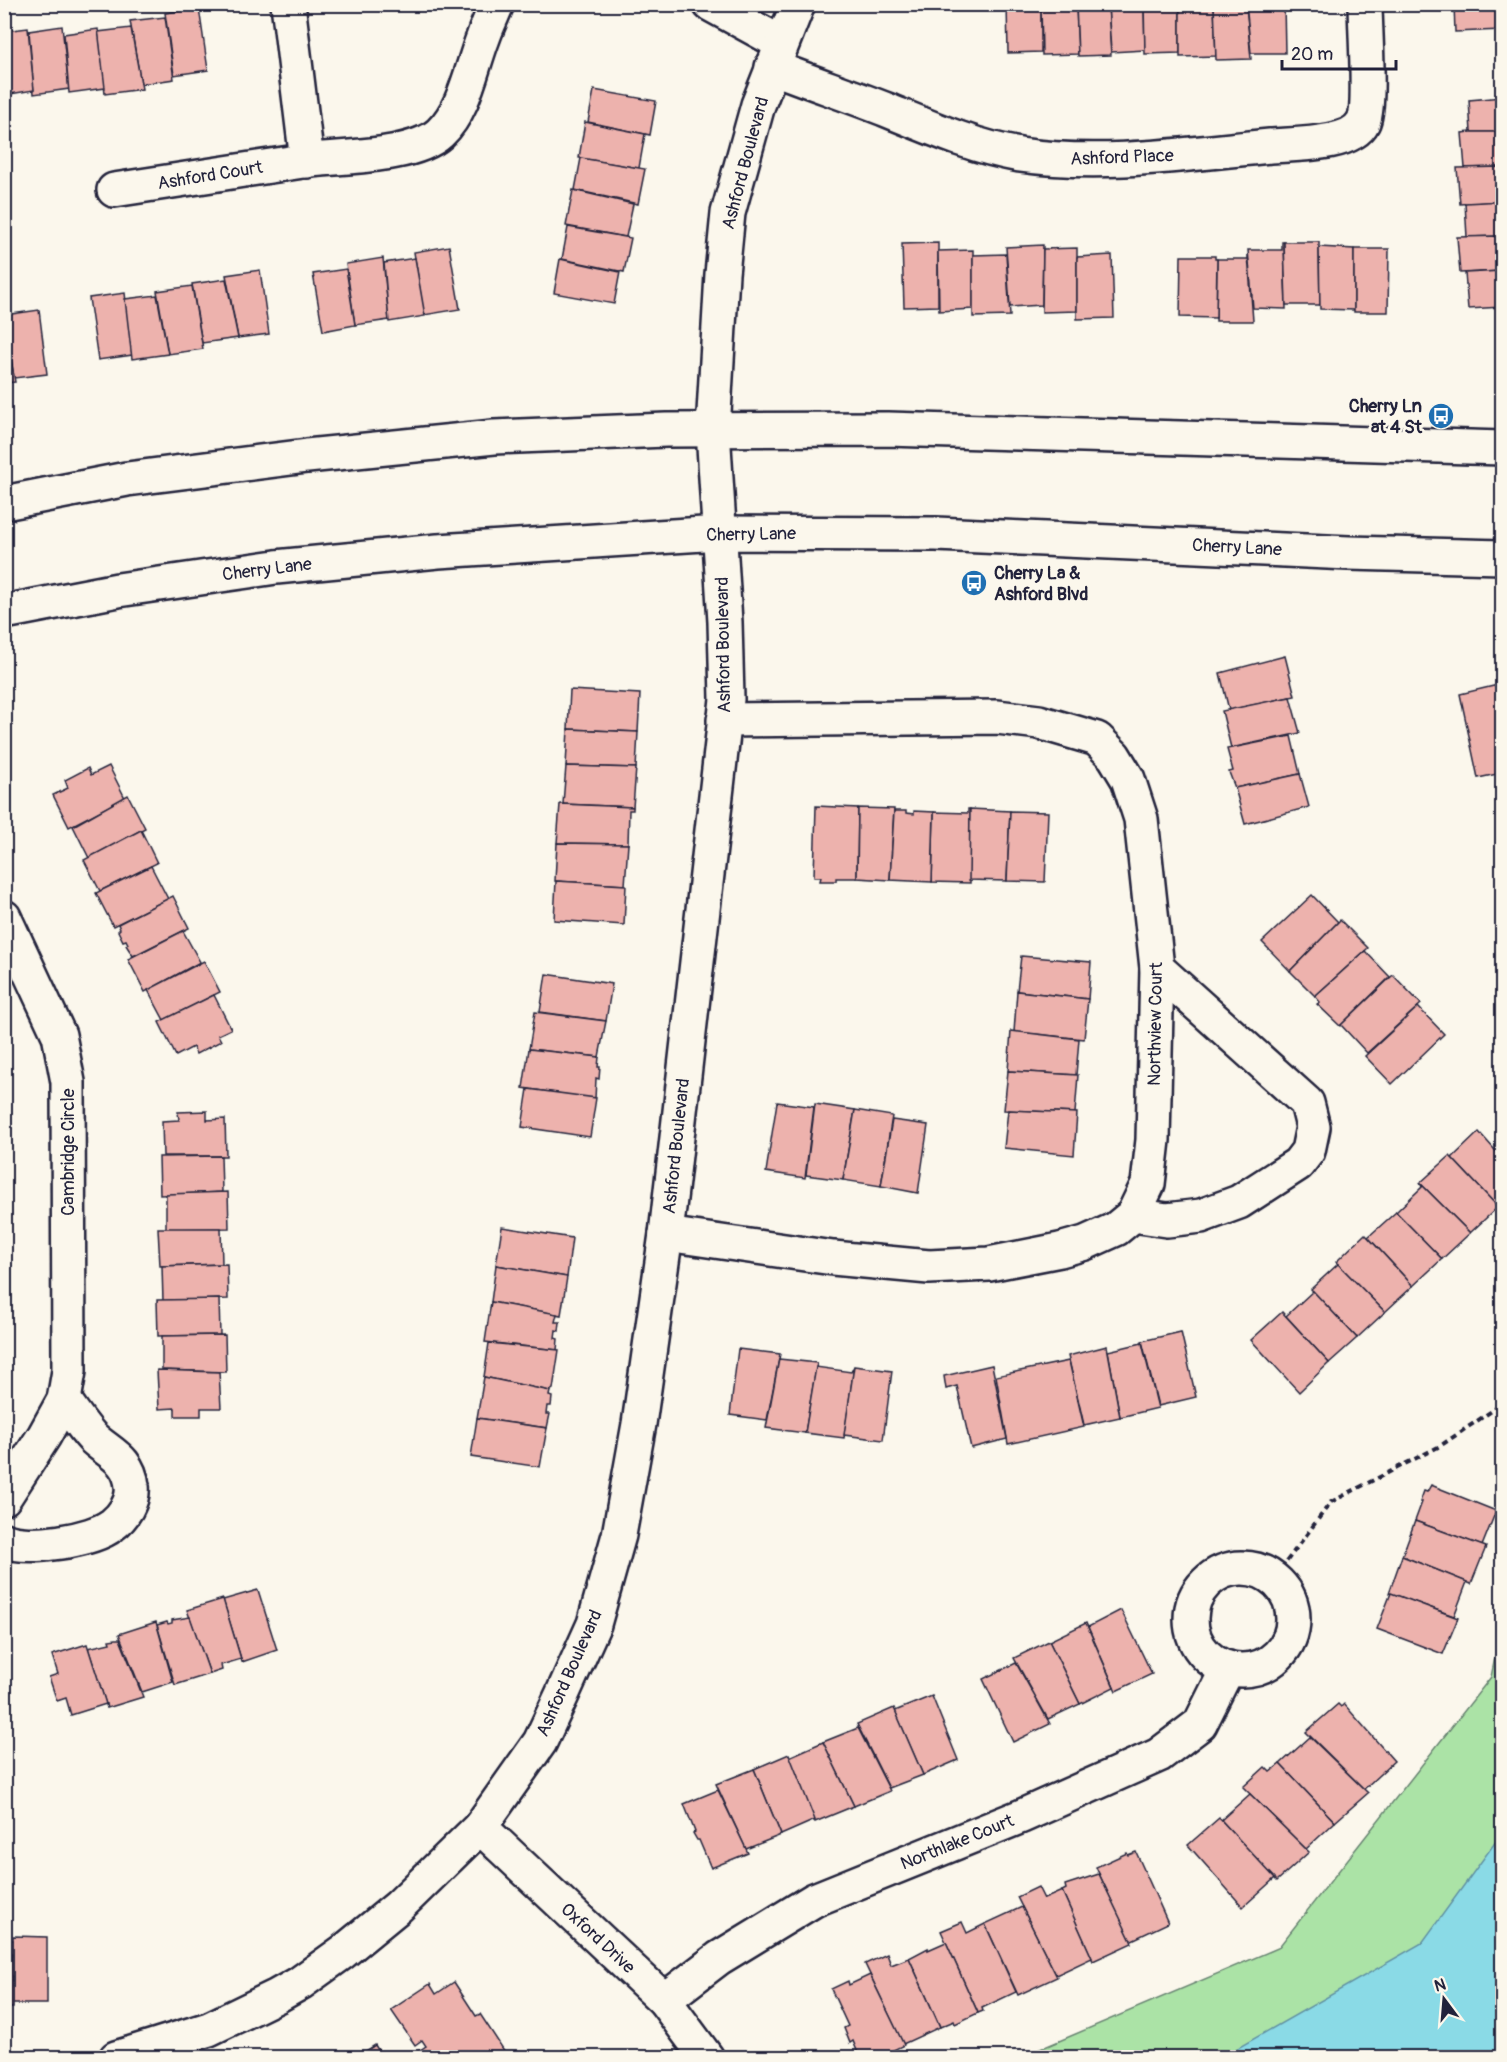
<svg xmlns="http://www.w3.org/2000/svg" width="1507" height="2062" font-family="Pangolin,sans-serif">
	<style>
		.green { fill: #abe3a6; stroke: #668270; stroke-width: 1.5 }
		.water { fill: #8adae6; stroke: #6090a2; stroke-width: 1.5 }
		.building { fill: #edb2ad; stroke: #22223b; stroke-width: 1.5 }
		.lines { fill: none; stroke-linecap: round; stroke-linejoin: round }
		.minor-casing { stroke: #22223b; stroke-width: 38 }
		.major-casing { stroke: #22223b; stroke-width: 38 }
		.path { stroke: #22223b; stroke-width: 4; stroke-dasharray: 6 4.5; stroke-linecap: butt }
		.minor { stroke: #fbf7ec; stroke-width: 33 }
		.major { stroke: #fbf7ec; stroke-width: 33 }
		.labels { text-anchor: middle; stroke-width: 5; stroke-linejoin: round; paint-order: stroke }
		.street-label { font-size: 18px; fill: #22223b; stroke: #fbf7ec }
		.poi-label { font-size: 18px; font-weight: bold; fill: #22223b; stroke: #fbf7ec; text-anchor: end }
	</style>
	<rect width="100%" height="100%" fill="#fbf7ec"/>
	<filter id="ink" filterUnits="userSpaceOnUse"><feTurbulence type="fractalNoise" baseFrequency=".0167" numOctaves="2"/><feDisplacementMap in="SourceGraphic" scale="12" xChannelSelector="R" yChannelSelector="G"/><feConvolveMatrix kernelMatrix="1 2 1 2 8 2 1 2 1" color-interpolation-filters="sRGB"/></filter>
	<g filter="url(#ink)">
		<polygon class="green" points="1502,1624 1502,2057 1019,2058 1278,1948 1491,1677"/>
		<polygon class="water" points="1502,1833 1502,2057 1222,2057 1422,1943"/>
		<g class="building">
			<polygon points="1007,4 1041,4 1041,52 1008,53"/>
			<polygon points="1041,4 1076,4 1078,54 1042,55"/>
			<polygon points="1076,4 1108,4 1111,55 1078,56"/>
			<polygon points="1108,4 1144,4 1145,50 1111,52"/>
			<polygon points="1144,4 1180,4 1180,53 1145,54"/>
			<polygon points="1180,4 1214,4 1216,56 1180,57"/>
			<polygon points="1214,4 1246,4 1251,59 1216,60"/>
			<polygon points="1246,4 1284,4 1285,53 1251,53"/>
			<polygon points="1454,4 1502,4 1502,30 1455,32"/>
			<polygon points="199,8 208,70 174,75 165,13"/>
			<polygon points="165,17 174,79 141,84 130,21"/>
			<polygon points="62,26 69,89 34,94 29,31"/>
			<polygon points="28,28 34,90 4,95 4,31"/>
			<polygon points="131,28 142,89 105,94 98,32"/>
			<polygon points="98,29 105,88 69,93 64,34"/>
			<polygon points="594,90 656,101 650,135 588,122"/>
			<polygon points="1502,97 1502,132 1471,132 1469,100"/>
			<polygon points="585,122 645,134 639,168 579,158"/>
			<polygon points="1471,132 1502,132 1502,167 1465,168 1462,133"/>
			<polygon points="581,158 645,169 638,204 575,190"/>
			<polygon points="1502,167 1502,201 1460,204 1457,168"/>
			<polygon points="573,190 633,204 626,237 566,226"/>
			<polygon points="1502,201 1502,236 1467,237 1465,203"/>
			<polygon points="568,227 631,238 624,272 562,259"/>
			<polygon points="1502,236 1502,271 1460,273 1457,237"/>
			<polygon points="1282,242 1284,242 1286,309 1253,308 1248,250 1282,250"/>
			<polygon points="1284,242 1319,242 1320,305 1286,305"/>
			<polygon points="938,243 938,306 904,307 902,244"/>
			<polygon points="1043,245 1042,305 1010,307 1006,247"/>
			<polygon points="449,246 460,309 424,315 414,252"/>
			<polygon points="1319,247 1354,249 1354,310 1320,309"/>
			<polygon points="1077,248 1077,311 1042,312 1043,249"/>
			<polygon points="1354,249 1389,249 1388,312 1354,312"/>
			<polygon points="973,250 973,309 939,311 938,251"/>
			<polygon points="1006,254 1010,316 973,317 973,255"/>
			<polygon points="1112,255 1114,318 1077,319 1077,257"/>
			<polygon points="1248,255 1253,321 1216,321 1217,259 1248,259"/>
			<polygon points="1181,256 1215,256 1215,259 1217,259 1216,318 1180,317"/>
			<polygon points="383,258 389,320 355,325 346,264"/>
			<polygon points="415,258 425,316 389,322 384,263"/>
			<polygon points="560,259 620,272 614,304 554,293"/>
			<polygon points="346,269 355,325 323,331 313,274"/>
			<polygon points="260,270 269,334 238,338 226,275"/>
			<polygon points="1502,271 1502,307 1468,309 1465,273"/>
			<polygon points="226,279 238,338 202,343 192,284"/>
			<polygon points="192,286 203,349 168,354 157,291"/>
			<polygon points="125,293 132,355 98,360 89,298"/>
			<polygon points="157,295 168,354 132,359 125,299"/>
			<polygon points="39,310 47,374 14,378 5,315"/>
			<polygon points="4,321 15,382 4,383"/>
			<polygon points="1285,656 1295,696 1229,710 1220,673"/>
			<polygon points="1502,684 1502,773 1478,778 1460,694"/>
			<polygon points="570,690 640,694 638,732 568,729"/>
			<polygon points="1290,697 1300,733 1231,748 1222,711"/>
			<polygon points="568,729 638,732 636,768 566,766"/>
			<polygon points="1291,736 1300,774 1235,788 1229,772 1233,771 1227,749"/>
			<polygon points="109,766 125,798 69,827 53,795 68,788 65,780 88,768 91,775"/>
			<polygon points="566,766 636,768 633,807 563,804"/>
			<polygon points="1300,774 1309,807 1245,824 1235,788"/>
			<polygon points="128,795 145,828 89,858 73,826"/>
			<polygon points="560,804 633,807 633,810 629,810 628,844 557,843"/>
			<polygon points="816,806 858,808 857,878 836,878 836,881 820,881 821,877 814,877"/>
			<polygon points="858,808 894,809 890,880 857,878"/>
			<polygon points="968,809 970,809 970,883 932,882 934,812 968,813"/>
			<polygon points="970,809 1010,811 1007,881 969,880"/>
			<polygon points="894,811 906,811 906,813 914,814 914,811 934,812 932,882 890,880"/>
			<polygon points="1010,811 1048,812 1045,882 1007,881"/>
			<polygon points="141,830 157,863 100,891 84,860"/>
			<polygon points="557,843 628,844 625,885 555,881"/>
			<polygon points="151,866 168,899 113,926 96,893"/>
			<polygon points="556,881 626,885 624,925 554,920"/>
			<polygon points="1312,895 1338,922 1290,971 1262,942"/>
			<polygon points="173,896 189,928 133,956 126,945 128,944 126,940 123,941 118,931 120,929 118,924"/>
			<polygon points="1340,920 1368,948 1315,996 1290,971"/>
			<polygon points="183,931 200,962 145,992 128,959"/>
			<polygon points="1365,951 1390,977 1340,1026 1317,1004 1320,1002 1315,996"/>
			<polygon points="1021,956 1091,962 1088,999 1017,991"/>
			<polygon points="204,961 220,992 164,1020 148,990"/>
			<polygon points="546,974 612,984 606,1021 540,1012"/>
			<polygon points="1393,975 1421,1004 1367,1053 1341,1025"/>
			<polygon points="1017,991 1088,999 1084,1039 1014,1032"/>
			<polygon points="214,995 231,1029 218,1035 221,1041 196,1054 193,1047 176,1056 159,1022"/>
			<polygon points="1418,1007 1444,1034 1392,1084 1365,1056"/>
			<polygon points="535,1012 606,1021 599,1057 529,1049"/>
			<polygon points="1011,1031 1079,1039 1076,1075 1008,1071"/>
			<polygon points="529,1049 599,1057 598,1067 600,1067 599,1079 596,1078 595,1099 523,1088"/>
			<polygon points="1008,1071 1078,1075 1075,1113 1004,1110"/>
			<polygon points="528,1089 596,1098 590,1137 522,1127"/>
			<polygon points="777,1102 814,1107 805,1178 766,1172"/>
			<polygon points="815,1104 855,1110 843,1180 806,1175"/>
			<polygon points="855,1110 892,1116 881,1186 843,1180"/>
			<polygon points="1008,1110 1077,1113 1074,1155 1004,1148"/>
			<polygon points="207,1111 207,1120 225,1119 226,1156 163,1156 162,1121 179,1120 178,1112"/>
			<polygon points="892,1120 928,1125 918,1193 881,1186"/>
			<polygon points="1479,1132 1502,1158 1502,1199 1496,1205 1452,1158"/>
			<polygon points="221,1156 222,1192 160,1195 159,1157"/>
			<polygon points="1450,1156 1498,1207 1470,1233 1420,1183"/>
			<polygon points="1420,1183 1470,1233 1442,1259 1396,1212 1422,1187"/>
			<polygon points="228,1192 229,1228 166,1229 166,1194"/>
			<polygon points="1396,1212 1442,1259 1413,1286 1368,1237"/>
			<polygon points="502,1227 572,1238 567,1277 496,1265"/>
			<polygon points="158,1228 221,1228 222,1264 160,1266"/>
			<polygon points="1365,1234 1413,1286 1385,1312 1336,1262"/>
			<polygon points="227,1264 228,1299 163,1301 162,1266"/>
			<polygon points="1338,1264 1385,1312 1357,1338 1311,1289"/>
			<polygon points="496,1265 567,1277 561,1315 491,1302"/>
			<polygon points="1313,1291 1357,1338 1329,1363 1286,1316"/>
			<polygon points="219,1299 220,1335 158,1336 157,1300"/>
			<polygon points="491,1302 557,1314 555,1322 560,1322 559,1331 556,1330 555,1338 558,1339 557,1350 485,1342"/>
			<polygon points="1282,1312 1329,1363 1299,1392 1251,1340"/>
			<polygon points="1181,1332 1196,1397 1158,1406 1142,1341"/>
			<polygon points="225,1335 226,1372 162,1370 162,1336"/>
			<polygon points="489,1343 559,1350 553,1389 550,1391 484,1377"/>
			<polygon points="1142,1343 1158,1408 1120,1417 1108,1351"/>
			<polygon points="1107,1346 1120,1417 1084,1425 1068,1356"/>
			<polygon points="738,1349 780,1354 767,1420 730,1415"/>
			<polygon points="779,1359 817,1363 805,1433 766,1428"/>
			<polygon points="1069,1361 1084,1427 1008,1444 996,1376"/>
			<polygon points="992,1365 1007,1439 971,1448 957,1386 946,1389 944,1376"/>
			<polygon points="854,1366 844,1438 805,1433 816,1367 851,1372"/>
			<polygon points="854,1366 892,1371 883,1440 844,1435"/>
			<polygon points="157,1370 219,1372 221,1408 201,1408 201,1416 175,1416 175,1408 159,1409"/>
			<polygon points="484,1377 550,1391 549,1396 552,1397 551,1406 547,1406 546,1414 550,1414 547,1428 477,1418"/>
			<polygon points="477,1418 547,1428 540,1467 471,1457"/>
			<polygon points="1431,1485 1496,1511 1482,1546 1415,1521 1422,1502 1420,1502 1424,1491 1427,1492"/>
			<polygon points="1415,1521 1486,1547 1471,1584 1402,1556"/>
			<polygon points="1402,1556 1467,1582 1454,1616 1389,1593"/>
			<polygon points="258,1590 277,1650 242,1662 223,1600"/>
			<polygon points="1391,1593 1458,1618 1443,1654 1377,1629"/>
			<polygon points="223,1599 241,1659 221,1665 222,1670 210,1674 187,1610"/>
			<polygon points="1121,1610 1152,1674 1116,1691 1088,1627"/>
			<polygon points="190,1617 210,1674 175,1685 157,1625 167,1622 168,1624 172,1623 172,1620"/>
			<polygon points="156,1622 173,1682 142,1692 119,1634"/>
			<polygon points="1086,1623 1114,1687 1080,1704 1049,1641"/>
			<polygon points="116,1639 120,1639 143,1697 107,1708 88,1648 110,1643 109,1640"/>
			<polygon points="1049,1641 1080,1704 1048,1719 1014,1658"/>
			<polygon points="87,1644 106,1704 71,1715 66,1698 57,1701 49,1677 58,1674 52,1655"/>
			<polygon points="1016,1663 1050,1724 1013,1742 983,1679"/>
			<polygon points="932,1696 958,1760 923,1775 895,1711"/>
			<polygon points="1338,1704 1341,1707 1344,1704 1394,1761 1364,1789 1306,1732"/>
			<polygon points="894,1708 923,1775 889,1788 857,1724"/>
			<polygon points="858,1728 890,1791 854,1806 823,1742"/>
			<polygon points="1310,1737 1368,1793 1335,1822 1280,1764"/>
			<polygon points="823,1742 854,1806 815,1822 789,1757"/>
			<polygon points="789,1754 815,1820 781,1835 754,1769"/>
			<polygon points="1280,1764 1335,1822 1306,1849 1243,1787 1265,1767 1270,1772"/>
			<polygon points="754,1769 781,1835 746,1849 716,1784"/>
			<polygon points="718,1790 748,1853 711,1868 699,1840 697,1840 693,1833 695,1832 684,1804"/>
			<polygon points="1250,1794 1309,1852 1277,1881 1221,1820"/>
			<polygon points="1219,1818 1275,1878 1243,1907 1188,1845"/>
			<polygon points="1136,1852 1168,1923 1130,1941 1096,1867 1127,1853 1128,1855"/>
			<polygon points="1099,1874 1132,1943 1093,1961 1062,1891 1066,1889 1065,1885"/>
			<polygon points="1038,1887 1044,1899 1062,1891 1092,1958 1056,1975 1017,1897"/>
			<polygon points="1022,1907 1057,1977 1018,1995 985,1924"/>
			<polygon points="962,1922 967,1933 985,1924 1016,1992 982,2008 983,2011 978,2013 941,1931"/>
			<polygon points="13,1936 47,1937 47,2004 13,2004"/>
			<rect x="4" y="1940" width="9" height="68"/>
			<polygon points="946,1942 978,2013 955,2024 954,2021 940,2027 909,1958 928,1948 928,1950"/>
			<polygon points="887,1954 891,1965 909,1958 940,2027 903,2044 865,1964"/>
			<polygon points="870,1975 904,2045 877,2058 860,2058 853,2041 850,2043 844,2028 848,2026 831,1989 848,1981 849,1985"/>
			<polygon points="454,1982 476,2016 480,2014 505,2052 497,2058 408,2058 426,2046 422,2040 415,2045 391,2010 430,1984 436,1994"/>
			<polygon points="375,2045 383,2058 355,2058"/>
		</g>
		<g class="lines">
			<g class="minor-casing">
				<g id="minor">
					<polyline points="288,4 307,161"/>
					<polyline points="710,4 781,43"/>
					<path d="M 772,67 C 810,82 849,95 887,110 C 931,128 974,147 1020,155 C 1103,167 1187,154 1270,146 C 1294,144 1351,146 1363,122 C 1371,108 1365,26 1365,4"/>
					<path d="M 114,190 C 177,180 240,171 303,161 C 339,156 413,158 440,133 C 465,109 471,69 483,38 C 487,26 492,16 497,4"/>
					<polyline points="4,917 59,1035 68,1082 69,1371 64,1400 44,1436 4,1498"/>
					<polyline points="1133,1215 1167,1220 1201,1216 1239,1202 1298,1164 1308,1151 1313,1127 1307,1103 1157,968"/>
					<polyline points="666,1234 833,1258 929,1267 989,1264 1060,1250 1085,1243 1116,1229 1133,1215 1148,1184 1153,1140 1157,968 1141,819 1128,779 1114,756 1097,739 1039,722 997,717 724,720"/>
					<path d="M 4,1540 C 27,1551 93,1540 112,1525 C 123,1517 134,1501 132,1486 C 129,1458 108,1453 92,1437 C 82,1426 73,1412 64,1400"/>
					<circle cx="1242" cy="1619" r="51"/>
					<polyline points="480,1827 664,2000 707,2058"/>
					<polyline points="664,2000 719,1958 814,1900 1022,1816 1159,1755 1200,1724 1228,1668"/>
					<polyline points="116,2058 209,2029 277,1996 300,1983 343,1952 398,1907 480,1827 540,1742 562,1695 594,1624 619,1535 639,1424 666,1234 727,699 725,622 713,430 722,274 728,213 758,105 798,4"/>
				</g>
			</g>
			<g class="major-casing">
				<g id="major">
					<polyline points="4,503 127,479 307,456 494,437 666,430 888,429 1502,448"/>
					<polyline points="4,612 118,590 276,567 438,551 719,533 936,534 1349,553 1502,557"/>
				</g>
			</g>
			<polyline class="path" points="1274,1578 1331,1502 1440,1446 1502,1404"/>
			<use href="#minor" class="minor"/>
			<use href="#major" class="major"/>
		</g>
	</g>
	<defs>
		<g id="bus-disc" transform="scale(1.35)"><circle r="9.5" fill="#1f6fb2" stroke="#fbf7ec"/><path d="M-5-6H5V4H4V6H2V4H-2V6H-4V4H-5ZM-3.5-4V0h7V-4ZM-3.5 1.2v1.5H-2V1.2ZM2 1.2v1.5H3.5V1.2Z" fill="#fff"/></g>
	</defs>
	<g fill-rule="evenodd">
		<use href="#bus-disc" x="1441" y="416"/>
		<use href="#bus-disc" x="974" y="583"/>
	</g>
	<g class="labels">
		<g class="street-label">
			<text transform="translate(1122 157) rotate(-2)" y="6">Ashford Place</text>
			<text transform="translate(745 163) rotate(-75)" y="6">Ashford Boulevard</text>
			<text transform="translate(210 175) rotate(-9)" y="6">Ashford Court</text>
			<text transform="translate(751 534) rotate(-1)" y="6">Cherry Lane</text>
			<text transform="translate(1237 547) rotate(3)" y="6">Cherry Lane</text>
			<text transform="translate(267 569) rotate(-7)" y="6">Cherry Lane</text>
			<text transform="translate(723 645) rotate(-91)" y="6">Ashford Boulevard</text>
			<text transform="translate(1155 1024) rotate(-89)" y="6">Northview Court</text>
			<text transform="translate(676 1146) rotate(-84)" y="6">Ashford Boulevard</text>
			<text transform="translate(68 1152) rotate(-90)" y="6">Cambridge Circle</text>
			<text transform="translate(569 1673) rotate(-66)" y="6">Ashford Boulevard</text>
			<text transform="translate(957 1842) rotate(-22)" y="6">Northlake Court</text>
			<text transform="translate(598 1938) rotate(43)" y="6">Oxford Drive</text>
		</g>
		<g class="poi-label">
			<text x="1422" y="412">Cherry Ln<tspan x="1422" dy="21">at 4 St</tspan></text>
			<text x="994" y="579" text-anchor="start">Cherry La &amp;<tspan x="994" dy="21">Ashford Blvd</tspan></text>
		</g>
	</g>
	<rect width="1507" height="2062" fill="none" stroke="#fbf7ec" stroke-width="24"/>
	<rect x="12" y="12" width="1483" height="2038" fill="none" stroke="#22223b" stroke-width="2" filter="url(#ink)"/>
	<g transform="translate(1444 1999) rotate(344)" stroke="#fbf7ec" stroke-width="4.5" paint-order="stroke">
	<path d="M0-4.5L10 22L0 15L-10 22Z" fill="#22223b"/>
	<text y="-9" font-size="16" font-weight="bold" text-anchor="middle" fill="#22223b">N</text>
	</g>
	<path d="M1282 60v9h114v-9" fill="none" stroke="#22223b" stroke-width="3"/>
	<text x="1291" y="60" font-size="18" fill="#22223b" stroke="#fbf7ec" stroke-width="4.5" paint-order="stroke">20 m</text>
</svg>
